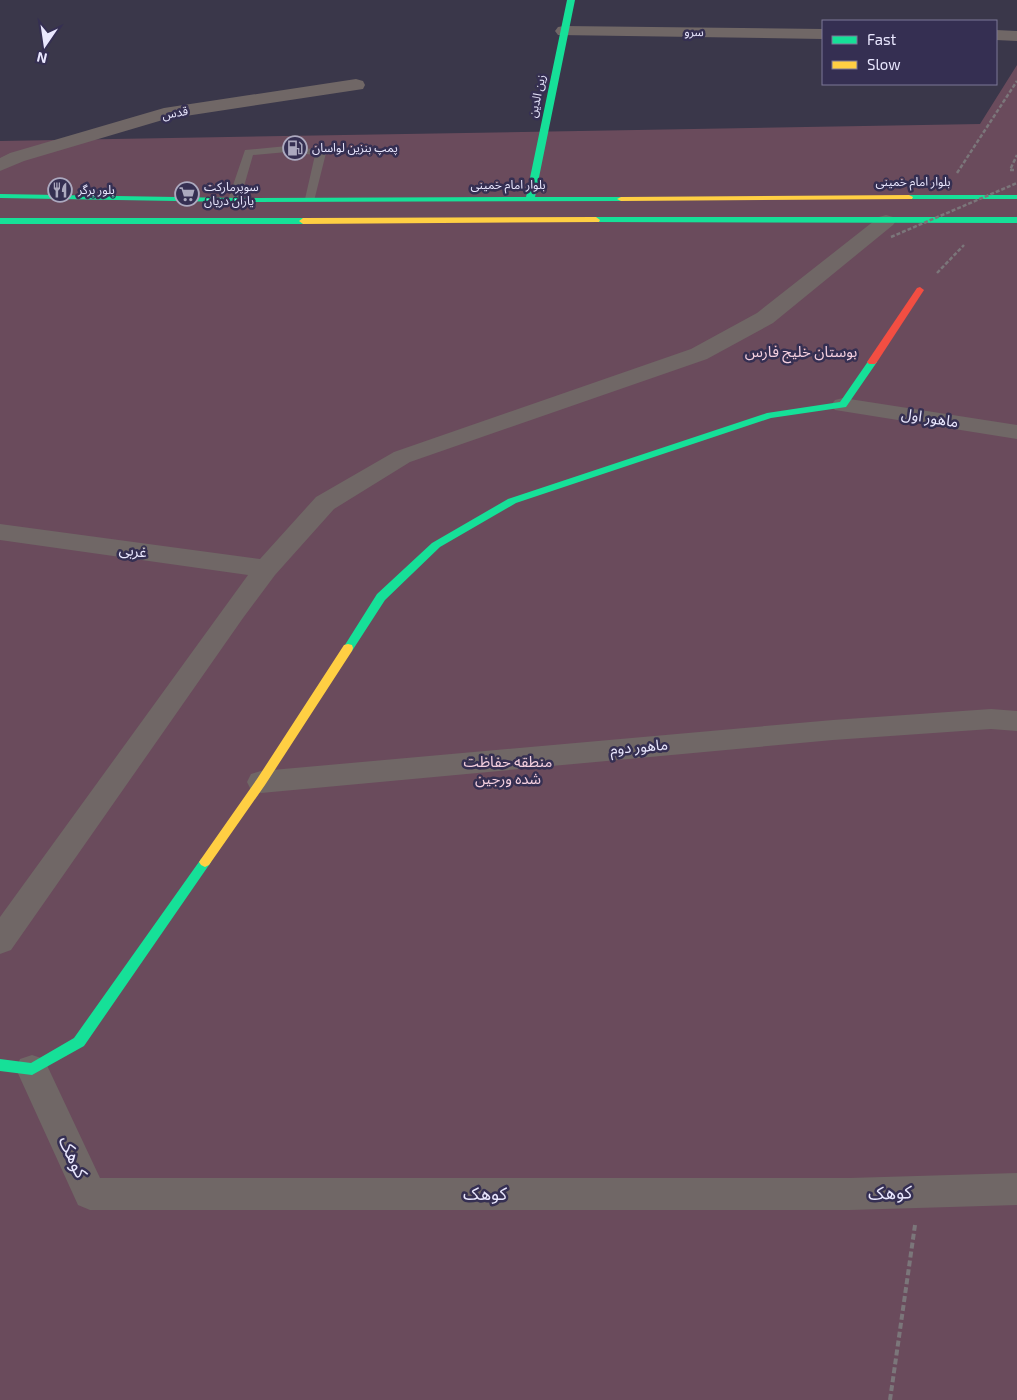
<svg xmlns="http://www.w3.org/2000/svg" width="1017" height="1400" font-family="'Exo 2','Noto Sans Arabic',sans-serif">
	<style>
		.green { fill: #6a4b5c }
		.lines { fill: none; stroke-linecap: round; stroke-linejoin: round }
		.path-far1 { stroke: #7b767a; stroke-width: 2.5; stroke-dasharray: 4 2; stroke-linecap: butt }
		.path { stroke: #7b767a; stroke-width: 4; stroke-dasharray: 6 3; stroke-linecap: butt }
		.lane { fill: #706766; fill-rule: evenodd }
		.street { fill: #706766; fill-rule: evenodd }
		.fast { fill: #16e098; fill-rule: evenodd }
		.slow { fill: #ffcf43; fill-rule: evenodd }
		.jam { fill: #f24e42; fill-rule: evenodd }
		.path-bridge { stroke: #7b767a; stroke-width: 2.5; stroke-dasharray: 4 2; stroke-linecap: butt }
		.labels { text-anchor: middle; stroke-width: 5; stroke-linejoin: round; paint-order: stroke }
		.far-street-label { font-size: 12px; fill: #e9e7fe; stroke: #352f52 }
		.far-poi-label { font-size: 12px; fill: #e9e7fe; stroke: #352f52; text-anchor: start }
		.park-label { font-size: 15px; fill: #f4cfdf; stroke: #352f52 }
		.street-label { font-size: 15px; fill: #e9e7fe; stroke: #352f52 }
		.near-street-label { font-size: 18px; fill: #e9e7fe; stroke: #352f52 }
	</style>
	<rect width="100%" height="100%" fill="#3a374a"/>
	<polygon class="green" points="1017,65 1017,1400 0,1400 0,141 980,124"/>
	<g class="lines">
		<g class="path-far1">
			<polyline points="1014,170 1010,170 1017,155"/>
			<polyline points="957,173 1017,81"/>
			<polyline points="937,273 964,245"/>
		</g>
		<polyline class="path" points="890,1400 915,1225"/>
		<polygon class="lane" points="287,146 321,150 326,153 314,201 306,201 305,199 315,155 287,152 253,155 240,200 234,203 230,202 228,200 245,150"/>
		<g class="street">
			<polygon points="564,26 823,29 823,39 558,35 555,31 558,27"/>
			<polygon points="996,30 1017,31 1017,41 996,40"/>
			<polygon points="356,79 363,81 365,85 363,89 166,119 24,161 0,171 0,158 10,153 164,108"/>
			<polygon points="886,215 893,217 896,221 893,225 773,323 707,359 410,462 334,509 275,575 243,618 11,950 0,954 0,917 248,575 0,540 0,524 260,559 316,497 394,452 691,349 757,313 879,217"/>
			<polygon points="843,398 1017,425 1017,439 835,410 831,405 835,400"/>
			<polygon points="991,709 1017,711 1017,731 991,729 833,740 261,793 251,790 247,782 251,774 261,771 833,720"/>
			<polygon points="32,1055 44,1059 100,1178 850,1178 1017,1173 1017,1205 850,1210 90,1210 78,1205 16,1069 20,1059"/>
		</g>
		<g class="fast">
			<polygon points="567,0 575,0 535,197 624,197 624,201 234,202 0,198 0,194 234,198 526,197"/>
			<polygon points="906,195 1017,195 1017,199 909,199 905,197"/>
			<polygon points="596,217 1017,217 1017,223 593,222 592,220"/>
			<polygon points="0,218 303,218 307,221 303,224 0,224"/>
			<polygon points="872,359 877,362 846,407 771,418 516,503 440,547 385,600 352,651 348,652 343,648 377,594 432,543 508,499 767,413 840,402 869,360"/>
			<polygon points="205,857 209,859 211,862 209,865 84,1046 32,1075 0,1071 0,1059 31,1063 74,1038 201,859"/>
		</g>
		<g class="slow">
			<polygon points="909,195 913,197 912,199 621,201 617,199 621,197"/>
			<polygon points="596,217 600,220 599,222 303,224 299,221 303,218"/>
			<polygon points="348,644 352,645 353,648 352,651 265,785 209,865 205,867 201,865 199,862 201,859 257,779 344,645"/>
		</g>
		<polygon class="jam" points="920,287 924,290 877,362 875,364 869,364 867,362 917,288"/>
		<polyline class="path-bridge" points="891,237 1017,183"/>
	</g>
	<defs>
		<g id="fuel-ring" transform="scale(1.25)"><circle r="9.5" fill="#352f52" stroke="#aca9bf" stroke-width="1.5"/><path d="M-5.5-6h7V0h2V4h1.3V-2.5L3-4.5l.8-.8L6-3V5H2.5V1h-1V6h-7ZM-4.2-4.7v3.2H.2V-4.7Z" fill="#aca9bf"/></g>
		<g id="restaurant-ring" transform="scale(1.25)"><circle r="9.5" fill="#352f52" stroke="#aca9bf" stroke-width="1.5"/><path d="M-5-6h1v4h1v-4h1v4h1v-4h1v5L-1.5 .5V6h-2V.5L-5-1ZM5-6V6H3V1.5H1.5Q1.5-4 5-6Z" fill="#aca9bf"/></g>
		<g id="supermarket-ring" transform="scale(1.25)"><circle r="9.5" fill="#352f52" stroke="#aca9bf" stroke-width="1.5"/><path d="M-6-5.5h2.5l.6 2H6L4.5 2H-2.5L-4.4-4H-6ZM-1.5 3.2a1.3 1.3 0 1 0 .1 0ZM3 3.2a1.3 1.3 0 1 0 .1 0Z" fill="#aca9bf"/></g>
	</defs>
	<g fill-rule="evenodd">
		<use href="#fuel-ring" x="295" y="148"/>
		<use href="#restaurant-ring" x="60" y="190"/>
		<use href="#supermarket-ring" x="187" y="194"/>
	</g>
	<g class="labels">
		<g class="far-street-label">
			<text transform="translate(694 32) rotate(1)" y="4">سرو</text>
			<text transform="translate(537 96) rotate(-78)" y="4">زین الدین</text>
			<text transform="translate(175 113) rotate(-10)" y="4">قدس</text>
			<text x="913" y="186">بلوار امام خمینی</text>
			<text x="508" y="189">بلوار امام خمینی</text>
		</g>
		<g class="far-poi-label">
			<text x="312" y="152">پمپ بنزین لواسان</text>
			<text x="204" y="191">سوپرمارکت<tspan x="204" dy="14">یاران دریان</tspan></text>
			<text x="78" y="194">بلور برگر</text>
		</g>
		<g class="park-label">
			<text x="801" y="357">بوستان خلیج فارس</text>
			<text x="508" y="767">منطقه حفاظت<tspan x="508" dy="17">شده ورجین</tspan></text>
		</g>
		<g class="street-label">
			<text transform="translate(930 418) rotate(9)" y="5">ماهور اول</text>
			<text transform="translate(133 551) rotate(8)" y="5">غربی</text>
			<text transform="translate(639 747) rotate(-5)" y="5">ماهور دوم</text>
		</g>
		<g class="near-street-label">
			<text transform="translate(73 1157) rotate(65)" y="6">کوهک</text>
			<text transform="translate(890 1193) rotate(-2)" y="6">کوهک</text>
			<text x="485" y="1200">کوهک</text>
		</g>
	</g>
	<rect x="822" y="20" width="175" height="65" fill="#352f52" stroke="#7d7997"/>
	<rect x="832" y="36" width="25" height="8" fill="#16e098" stroke="#7d7997"/>
	<text x="867" y="45" font-size="15" fill="#e9e7fe">Fast</text>
	<rect x="832" y="61" width="25" height="8" fill="#ffcf43" stroke="#7d7997"/>
	<text x="867" y="70" font-size="15" fill="#e9e7fe">Slow</text>
	<g transform="translate(45 45) rotate(193)" stroke="#352f52" stroke-width="4" paint-order="stroke">
	<path d="M0-4L9 19L0 12L-9 19Z" fill="#e9e7fe"/>
	<text y="-8" font-size="14" font-weight="bold" text-anchor="middle" fill="#e9e7fe">N</text>
	</g>
</svg>
